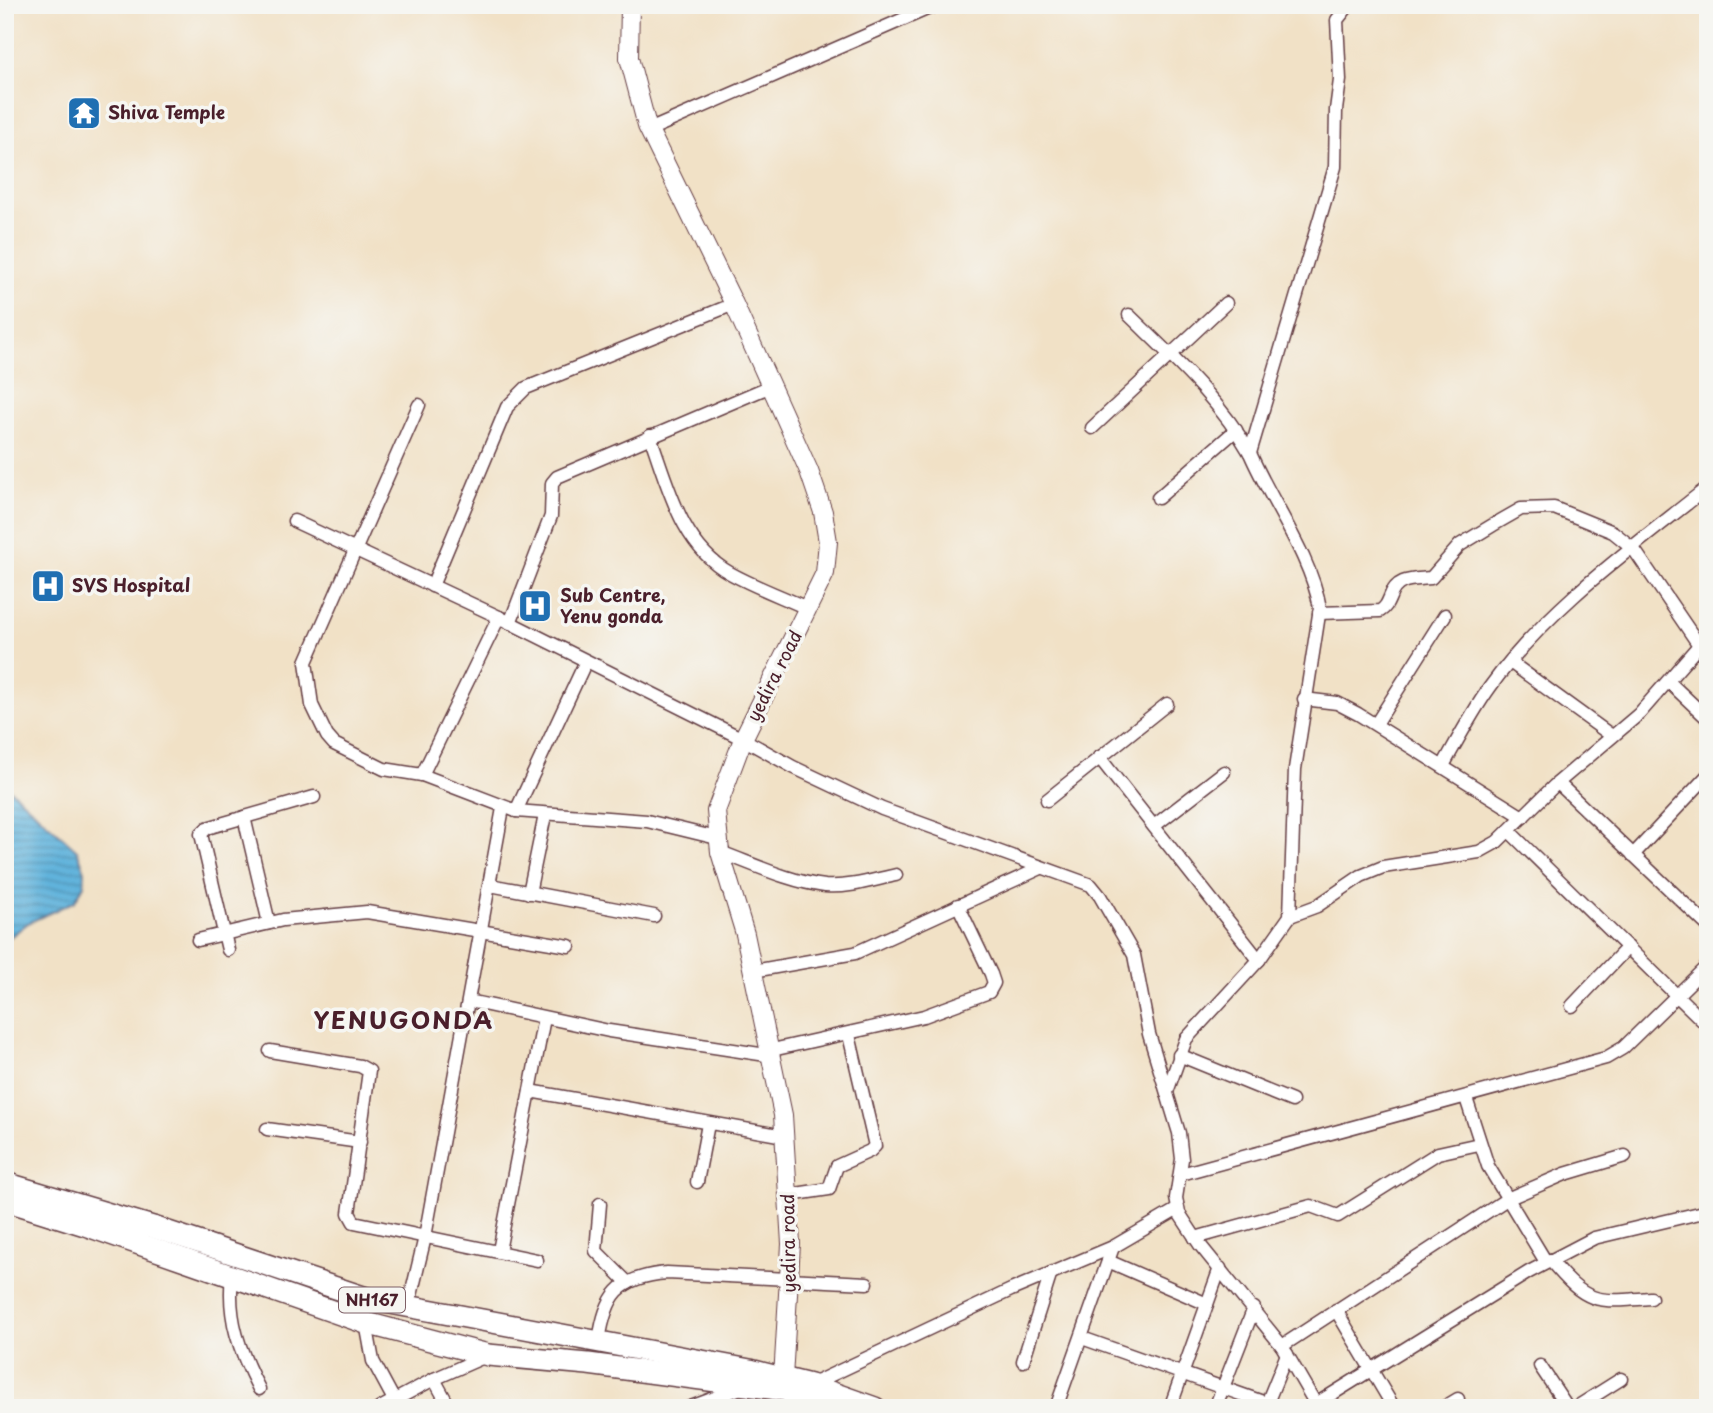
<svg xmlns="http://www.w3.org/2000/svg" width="1713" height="1413" font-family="'Playpen Sans',sans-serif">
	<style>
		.water { fill: url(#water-rules); stroke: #556984; stroke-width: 2 }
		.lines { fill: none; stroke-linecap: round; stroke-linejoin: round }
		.minor-casing { stroke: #633c42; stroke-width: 15 }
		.secondary-casing { stroke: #633c42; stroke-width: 20 }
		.trunk-casing { stroke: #633c42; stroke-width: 24 }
		.minor { stroke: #fff; stroke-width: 12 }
		.secondary { stroke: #fff; stroke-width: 18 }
		.trunk { stroke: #fff; stroke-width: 21 }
		.labels { text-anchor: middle; stroke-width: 7; stroke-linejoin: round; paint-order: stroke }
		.shield { fill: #f6f6f2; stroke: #7e6067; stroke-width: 2 }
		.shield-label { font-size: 16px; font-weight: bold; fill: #4a1f2b }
		.poi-label { font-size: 18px; font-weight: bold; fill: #4a1f2b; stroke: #f6f6f2; text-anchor: start }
		.street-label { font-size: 18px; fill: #4a1f2b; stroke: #f6f6f2 }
		.district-label { font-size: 24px; font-weight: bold; letter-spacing: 2px; fill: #4a1f2b; stroke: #f6f6f2 }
	</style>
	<defs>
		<pattern id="water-rules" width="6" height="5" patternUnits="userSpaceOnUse" patternTransform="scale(1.75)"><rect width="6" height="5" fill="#60b3dc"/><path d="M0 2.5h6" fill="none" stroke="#5191b3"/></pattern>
	</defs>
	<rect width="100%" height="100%" fill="#f6f6f2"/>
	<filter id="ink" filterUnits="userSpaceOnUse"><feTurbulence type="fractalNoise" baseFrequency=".0143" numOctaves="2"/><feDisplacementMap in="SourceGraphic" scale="14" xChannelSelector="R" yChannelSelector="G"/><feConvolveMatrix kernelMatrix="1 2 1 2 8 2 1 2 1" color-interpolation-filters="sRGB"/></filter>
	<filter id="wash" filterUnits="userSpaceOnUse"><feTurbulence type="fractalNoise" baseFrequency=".00686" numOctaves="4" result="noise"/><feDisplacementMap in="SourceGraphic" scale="28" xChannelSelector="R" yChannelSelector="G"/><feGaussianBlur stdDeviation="1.57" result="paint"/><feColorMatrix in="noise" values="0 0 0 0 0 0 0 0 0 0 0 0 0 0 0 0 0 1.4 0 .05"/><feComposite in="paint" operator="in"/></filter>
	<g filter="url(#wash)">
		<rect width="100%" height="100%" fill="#f1e1c6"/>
		<polygon class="water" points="5,785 77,850 85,871 84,885 75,901 28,923 5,941"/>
	</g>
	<g filter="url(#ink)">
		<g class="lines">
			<g class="minor-casing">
				<g id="minor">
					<polyline points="649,130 936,5"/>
					<path d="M 1129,315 C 1174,359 1219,399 1250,453"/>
					<polyline points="419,405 306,662 312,705 327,736 334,744 384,769 422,775 516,811 647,821 717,838"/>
					<polyline points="1092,428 1226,303"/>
					<path d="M 650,436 C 668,485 681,546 730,573 C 755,587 783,597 809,609"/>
					<polyline points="1158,498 1236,430"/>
					<polyline points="294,521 499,617 743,739 793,767 882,809 1091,885 1100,896 1134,955 1149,1034 1179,1133 1182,1159 1176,1198 1179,1213 1200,1245 1282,1346 1318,1408"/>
					<polyline points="432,586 507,407 526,388 734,304"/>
					<path d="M 1319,613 L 1380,611 C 1386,607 1387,604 1390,597 C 1397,577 1413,580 1431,578 L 1460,545 L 1493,525 L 1521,509 L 1554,508 L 1613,532 L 1633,548 L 1699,645"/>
					<polyline points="510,623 551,516 552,483 557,477 771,386"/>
					<polyline points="1510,662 1612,736"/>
					<polyline points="1669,682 1708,719"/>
					<polyline points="1304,699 1337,703 1358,714 1523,817"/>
					<polyline points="1376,724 1445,615"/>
					<polyline points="1099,757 1259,960"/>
					<path d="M 1443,766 C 1458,739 1472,712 1490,687 C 1547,608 1632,548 1708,487"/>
					<polyline points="422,775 499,617"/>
					<polyline points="1558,783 1708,926"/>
					<polyline points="1047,800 1167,704"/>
					<polyline points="516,811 586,661"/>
					<polyline points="244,817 269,923"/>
					<polyline points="1154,826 1224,772"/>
					<polyline points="1510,832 1708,1026"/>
					<path d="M 720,852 C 753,864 790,882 825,886 C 849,888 873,880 896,875"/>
					<polyline points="1633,855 1708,775"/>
					<polyline points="490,885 654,916"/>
					<polyline points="529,893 545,815"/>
					<polyline points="1290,916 1317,906 1361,876 1383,867 1479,852 1497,842 1554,786 1639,714 1708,635"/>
					<polyline points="198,940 283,920 367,912 569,946"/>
					<polyline points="228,950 201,834 207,828 314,797"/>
					<polyline points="753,971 855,953 1041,868"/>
					<polyline points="469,1001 609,1031 773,1056"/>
					<polyline points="1572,1006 1628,947"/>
					<polyline points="772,1050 924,1016 989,992 994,983 991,974 958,905"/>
					<polyline points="270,1051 360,1066 369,1071 349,1213 354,1222 537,1260"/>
					<polyline points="1179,1055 1292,1101"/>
					<polyline points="530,1091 784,1136"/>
					<path d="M 1167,1092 L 1186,1039 L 1259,960 L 1290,916 L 1295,769 L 1320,608 C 1311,556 1271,502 1250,453 L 1335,167 L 1336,110 L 1340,80 L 1337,20 L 1349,5"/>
					<polyline points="1466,1098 1488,1166 1546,1262"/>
					<polyline points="267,1129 360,1142"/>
					<polyline points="1181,1174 1606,1058 1623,1048 1708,965"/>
					<polyline points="697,1182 708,1124"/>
					<polyline points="789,1195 829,1189 837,1166 870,1151 875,1146 849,1035"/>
					<polyline points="600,1204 596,1251 628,1283"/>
					<polyline points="1195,1238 1311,1206 1338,1216 1438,1153 1479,1144"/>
					<polyline points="499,1251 544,1018"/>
					<path d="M 1550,1260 C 1587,1304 1595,1303 1651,1298"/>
					<polyline points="1108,1261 1207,1304"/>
					<path d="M 232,1276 C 227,1319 240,1352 259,1389"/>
					<polyline points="408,1308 425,1237 503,808"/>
					<polyline points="1336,1310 1394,1408"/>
					<polyline points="366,1323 373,1361 394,1400"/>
					<polyline points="1082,1338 1280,1408"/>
					<path d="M 599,1341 C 606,1295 618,1277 667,1273 L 867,1283"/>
					<polyline points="1282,1346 1507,1199 1565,1174 1625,1156"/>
					<polyline points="1023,1361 1051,1273"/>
					<polyline points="1540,1366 1568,1408"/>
					<polyline points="434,1379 450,1408"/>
					<polyline points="810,1385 1011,1290 1113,1247 1178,1209"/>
					<polyline points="1316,1404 1529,1272 1594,1238 1708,1211"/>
					<polyline points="380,1408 434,1379 486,1356"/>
					<polyline points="688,1408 741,1388"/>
					<polyline points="1056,1408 1113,1247"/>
					<polyline points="1170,1408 1220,1268"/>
					<polyline points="1215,1408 1254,1308"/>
					<polyline points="1265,1408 1287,1354"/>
					<polyline points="1443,1408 1458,1399"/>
					<polyline points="1575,1408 1621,1379"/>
				</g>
			</g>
			<g class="secondary-casing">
				<polyline id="secondary" points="630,5 629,58 647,126 734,304 809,471 823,512 828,542 825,573 743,739 716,811 720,852 745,934 783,1115 791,1244 783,1378"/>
			</g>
			<g class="trunk-casing">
				<g id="trunk">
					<polyline points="5,1183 153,1227 369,1299 750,1370 810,1385 875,1408"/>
					<polyline points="5,1200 85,1225 366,1323 457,1347 488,1355 588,1364 785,1390 827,1408"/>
				</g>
			</g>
			<use href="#minor" class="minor"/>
			<use href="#secondary" class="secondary"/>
			<use href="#trunk" class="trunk"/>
		</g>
	</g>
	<defs>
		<g id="temple-square" transform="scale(1.75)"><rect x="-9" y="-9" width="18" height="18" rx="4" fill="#1f6fb2" stroke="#f6f6f2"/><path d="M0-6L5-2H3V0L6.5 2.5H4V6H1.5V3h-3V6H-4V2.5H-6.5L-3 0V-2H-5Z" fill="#fff"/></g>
		<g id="hospital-square" transform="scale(1.75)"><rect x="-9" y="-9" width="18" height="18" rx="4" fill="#1f6fb2" stroke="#f6f6f2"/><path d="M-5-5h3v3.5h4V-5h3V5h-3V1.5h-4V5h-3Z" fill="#fff"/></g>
	</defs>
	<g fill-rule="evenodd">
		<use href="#temple-square" x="84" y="113"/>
		<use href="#hospital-square" x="48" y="586"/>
		<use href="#hospital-square" x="535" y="606"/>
	</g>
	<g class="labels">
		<rect class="shield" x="339" y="1287.5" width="66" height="25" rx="5"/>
		<g class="shield-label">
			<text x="372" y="1306">NH167</text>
		</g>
		<g class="poi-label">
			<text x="108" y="119">Shiva Temple</text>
			<text x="72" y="592">SVS Hospital</text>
			<text x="560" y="602">Sub Centre,<tspan x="560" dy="21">Yenu gonda</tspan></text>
		</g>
		<g class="street-label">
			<text transform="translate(775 676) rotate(-63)" y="6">yedira road</text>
			<text transform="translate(789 1243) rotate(-91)" y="6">yedira road</text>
		</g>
		<g class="district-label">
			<text x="404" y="1029">YENUGONDA</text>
		</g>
	</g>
	<rect width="1713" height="1413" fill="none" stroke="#f6f6f2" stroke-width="28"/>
</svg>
